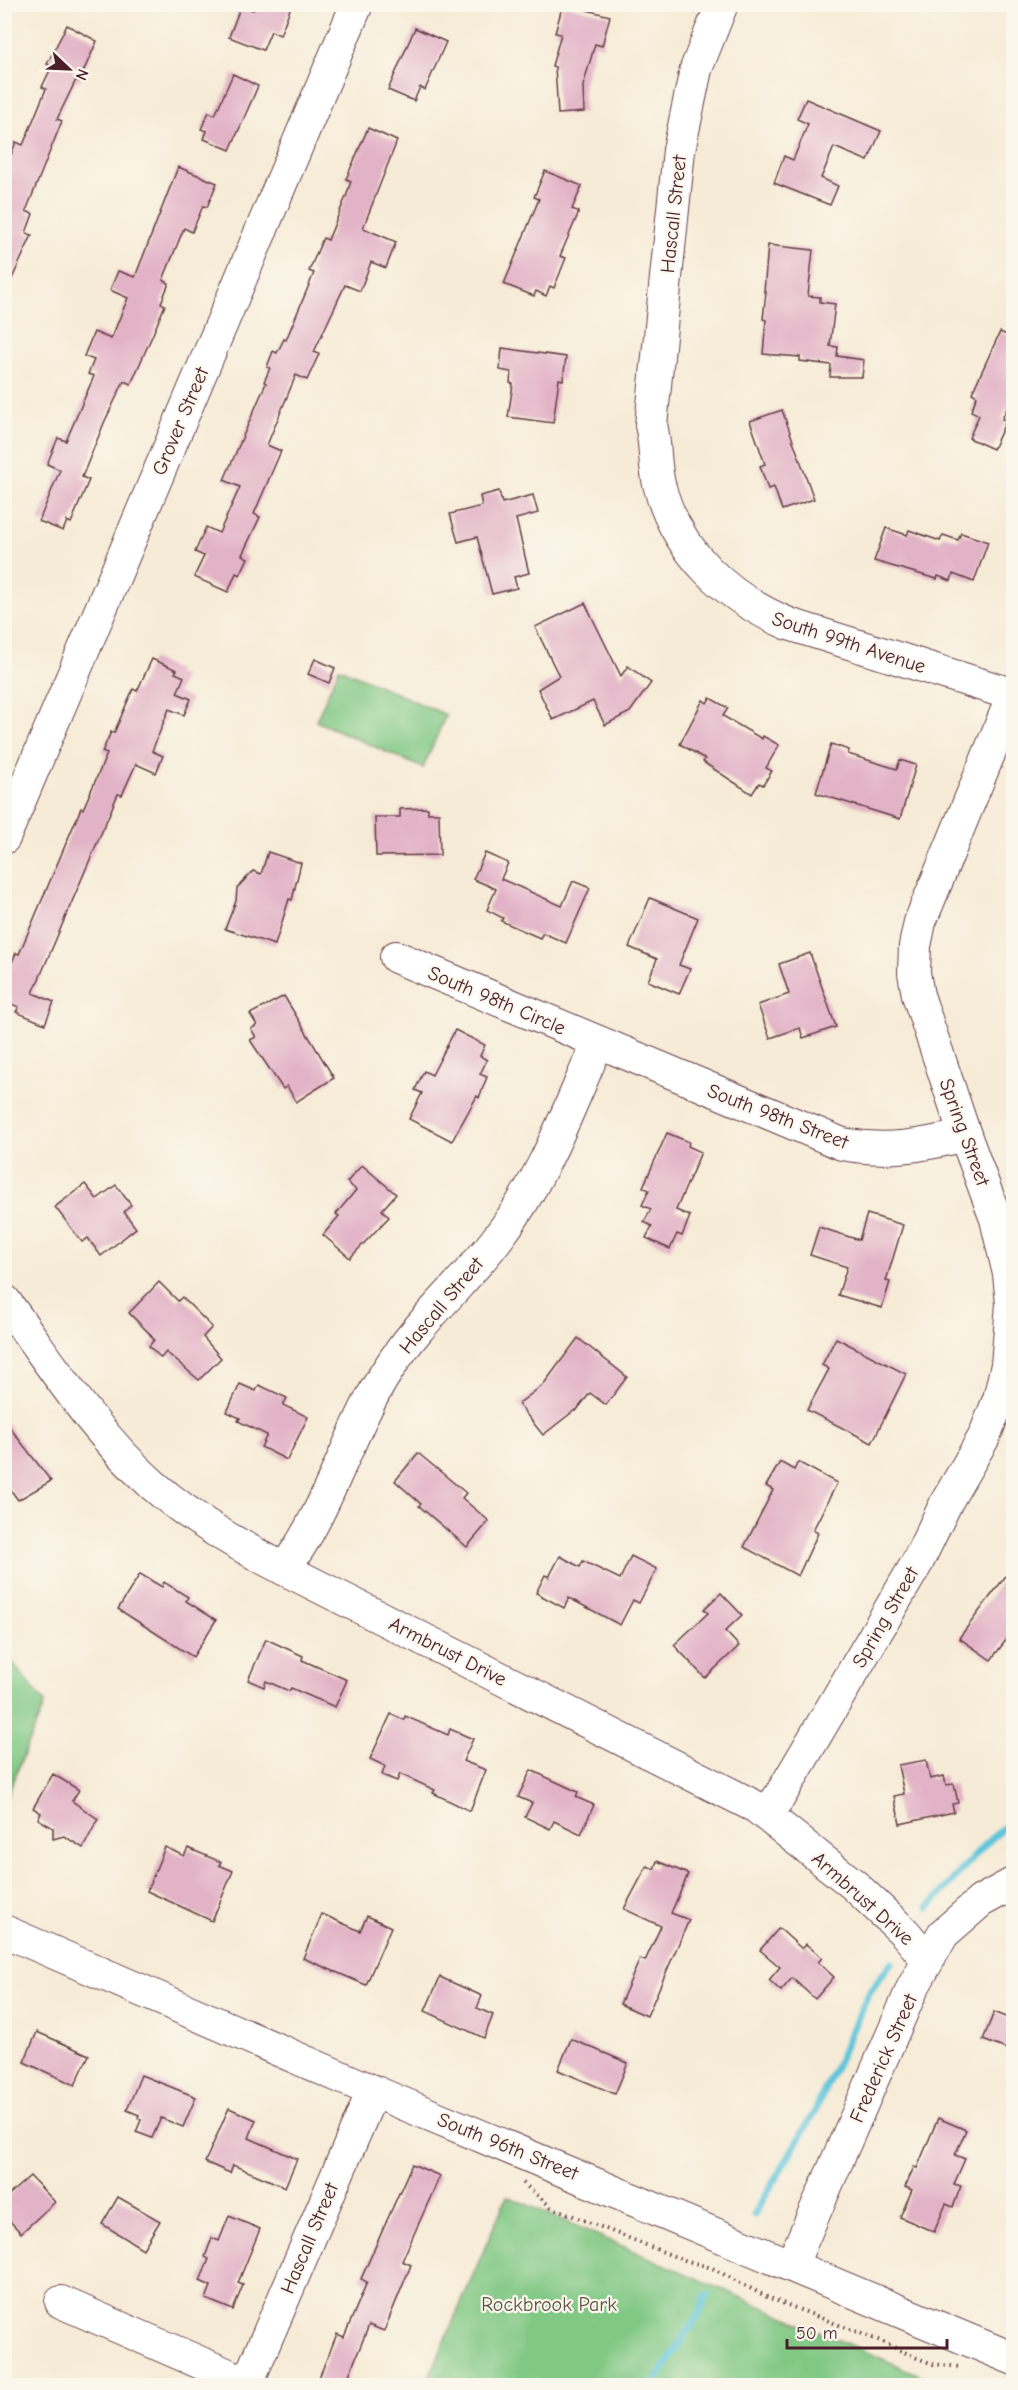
<svg xmlns="http://www.w3.org/2000/svg" width="1018" height="2390" font-family="'Comic Neue',sans-serif">
	<style>
		.green { fill: #81c884; stroke: #667458; stroke-width: 1.5 }
		.lines { fill: none; stroke-linecap: round; stroke-linejoin: round }
		.stream { stroke: #5dc5da; stroke-width: 7 }
		.building { fill: #e2b2c6 }
		.minor-casing { stroke: #643e45; stroke-width: 34 }
		.path { stroke: #643e45; stroke-width: 4; stroke-dasharray: 1.5 4.5; stroke-linecap: butt }
		.minor { stroke: #fff; stroke-width: 32 }
		.labels { text-anchor: middle; stroke-width: 4.5; stroke-linejoin: round; paint-order: stroke }
		.street-label { font-size: 20px; fill: #4a1f2b; stroke: #fbf7ec }
		.park-label { font-size: 20px; fill: #5a5246; stroke: #fbf7ec }
	</style>
	<rect width="100%" height="100%" fill="#fbf7ec"/>
	<filter id="ink" filterUnits="userSpaceOnUse"><feTurbulence type="fractalNoise" baseFrequency=".0167" numOctaves="2"/><feDisplacementMap in="SourceGraphic" scale="12" xChannelSelector="R" yChannelSelector="G"/><feConvolveMatrix kernelMatrix="1 2 1 2 8 2 1 2 1" color-interpolation-filters="sRGB"/></filter>
	<filter id="wash" filterUnits="userSpaceOnUse"><feTurbulence type="fractalNoise" baseFrequency=".008" numOctaves="4" result="noise"/><feDisplacementMap in="SourceGraphic" scale="24" xChannelSelector="R" yChannelSelector="G"/><feGaussianBlur stdDeviation="1.35" result="paint"/><feColorMatrix in="noise" values="0 0 0 0 0 0 0 0 0 0 0 0 0 0 0 0 0 1.4 0 .05"/><feComposite in="paint" operator="in"/></filter>
	<g filter="url(#wash)">
		<rect width="100%" height="100%" fill="#f6ebd6"/>
		<g class="green">
			<polygon points="339,668 446,715 423,768 316,721"/>
			<polygon points="5,1653 45,1703 5,1800"/>
			<polygon points="507,2196 931,2380 929,2385 426,2385"/>
		</g>
		<g class="lines">
			<g class="stream">
				<polyline points="929,1907 984,1845 1014,1819"/>
				<polyline points="754,2215 814,2113 869,1993 891,1963"/>
				<polyline points="652,2386 696,2319 707,2295"/>
			</g>
		</g>
		<g id="blocks">
			<g class="building">
				<polygon points="255,4 292,4 280,35 271,31 263,50 229,37 241,5 253,10"/>
				<polygon points="563,4 610,16 602,46 595,44 583,86 584,112 558,114 555,67 552,66 561,34 555,33"/>
				<polygon points="67,25 97,41 79,81 76,80 57,119 62,121 26,211 33,214 26,233 32,235 5,294 4,172 16,142 23,145 46,89 42,87 52,66 47,64"/>
				<polygon points="415,28 446,42 425,90 420,87 414,101 388,90"/>
				<polygon points="233,74 258,86 230,150 204,139 207,131 201,129 209,112 215,115"/>
				<polygon points="806,99 881,131 868,161 834,147 821,178 838,186 830,205 774,183 784,156 793,160 808,124 797,119"/>
				<polygon points="368,128 397,141 363,228 396,242 386,268 371,262 360,291 345,285 314,352 319,354 307,380 296,375 267,445 281,451 254,514 260,517 242,555 248,558 240,575 236,573 228,592 194,577 204,556 195,552 206,527 219,533 240,487 224,480 266,383 264,382 270,368 267,367 273,351 277,353 284,339 286,340 314,273 309,271 323,238 328,240 347,194 351,181 346,179"/>
				<polygon points="178,167 217,183 207,207 203,206 192,232 184,228 163,280 169,283 161,303 165,305 153,334 131,384 124,381 104,423 82,477 89,480 71,523 67,521 63,531 39,521 60,470 47,464 58,438 66,441 94,376 88,374 94,360 84,356 94,332 111,339 128,298 110,290 118,271 135,277"/>
				<polygon points="545,171 582,186 572,209 579,212 560,256 566,258 554,288 550,286 546,296 536,291 534,296 504,284 539,199 534,197"/>
				<polygon points="768,245 813,250 808,296 820,297 820,302 835,304 830,346 838,347 837,356 864,360 862,377 830,377 831,365 800,361 800,357 763,354 766,320 763,319 766,292 764,292"/>
				<polygon points="1000,332 1014,338 1014,393 1002,419 1006,421 993,449 969,438 979,415 971,411 977,396 972,393"/>
				<polygon points="502,348 566,357 563,380 559,379 553,423 508,417 513,384 510,383 511,372 500,370"/>
				<polygon points="782,410 814,499 782,510 774,487 768,489 760,466 765,464 750,421"/>
				<polygon points="499,491 502,503 533,495 538,513 516,519 529,573 514,577 517,588 492,594 477,537 458,542 450,514 482,506 480,496"/>
				<polygon points="886,528 907,535 909,530 940,541 943,535 958,540 961,533 988,542 974,582 953,574 951,581 938,576 937,579 874,561"/>
				<polygon points="585,603 621,676 628,666 651,683 630,712 605,725 593,701 553,720 538,689 559,676 535,627"/>
				<polygon points="152,659 177,670 175,673 184,677 177,693 191,699 184,715 169,709 152,751 163,756 156,773 136,764 122,795 118,794 33,993 54,1002 45,1024 16,1012 19,1007 4,1001 4,981 16,953 19,954 81,808 83,809 107,754 102,752 111,732 114,733 133,689 137,691"/>
				<polygon points="315,659 335,668 329,683 308,674"/>
				<polygon points="710,698 728,708 723,716 762,739 763,736 779,745 766,768 772,771 763,785 759,783 752,794 703,762 705,759 680,744 703,700 707,703"/>
				<polygon points="831,744 849,750 848,754 897,769 900,760 916,765 900,819 816,793"/>
				<polygon points="428,808 428,813 439,813 440,855 376,856 375,817 400,817 400,809"/>
				<polygon points="268,852 301,863 292,900 289,899 275,945 225,929 236,901 237,888 253,871 261,874"/>
				<polygon points="485,853 508,863 501,879 562,906 573,881 590,888 566,943 543,933 540,938 501,921 503,918 487,910 496,889 473,879"/>
				<polygon points="650,898 698,918 679,965 690,969 679,994 648,981 657,959 629,947"/>
				<polygon points="810,953 836,1027 803,1038 800,1028 770,1038 758,1005 789,994 779,964"/>
				<polygon points="284,996 334,1078 296,1102 287,1086 283,1089 250,1040 256,1037 251,1029 257,1025 250,1014"/>
				<polygon points="455,1030 485,1045 480,1056 487,1060 480,1074 487,1077 479,1098 477,1096 452,1141 409,1119 422,1093 415,1090 424,1071 432,1075"/>
				<polygon points="667,1133 689,1142 688,1146 701,1152 676,1210 690,1216 682,1236 677,1234 670,1249 646,1238 652,1226 644,1222 651,1209 642,1205 649,1190 643,1187"/>
				<polygon points="362,1165 396,1194 382,1210 389,1217 350,1258 323,1235 339,1216 336,1214 356,1190 347,1182"/>
				<polygon points="85,1184 97,1199 116,1185 131,1205 124,1212 136,1228 101,1256 88,1238 82,1242 55,1207"/>
				<polygon points="867,1214 903,1225 886,1281 890,1282 882,1308 838,1295 847,1267 810,1255 819,1227 859,1240"/>
				<polygon points="159,1282 178,1301 182,1297 212,1327 203,1337 221,1358 199,1380 166,1352 161,1358 149,1346 154,1340 149,1333 129,1313"/>
				<polygon points="578,1338 627,1377 606,1405 590,1393 576,1411 575,1410 543,1435 518,1404 543,1385"/>
				<polygon points="836,1338 906,1374 872,1443 807,1410 829,1369 822,1365"/>
				<polygon points="240,1384 256,1391 259,1385 287,1398 283,1405 308,1417 287,1460 261,1447 267,1435 238,1421 240,1418 227,1412"/>
				<polygon points="4,1420 51,1481 18,1500 4,1481"/>
				<polygon points="418,1453 466,1493 462,1498 489,1521 467,1547 419,1506 421,1504 395,1481"/>
				<polygon points="780,1462 794,1470 798,1462 837,1483 813,1530 818,1533 798,1576 744,1547 773,1490 766,1486"/>
				<polygon points="560,1556 580,1567 583,1561 620,1579 631,1556 657,1569 639,1603 633,1600 620,1625 569,1598 564,1608 536,1593 545,1575 549,1577"/>
				<polygon points="1014,1565 1014,1645 1006,1640 991,1660 959,1638"/>
				<polygon points="140,1574 162,1587 164,1582 188,1597 186,1601 216,1620 193,1657 118,1609"/>
				<polygon points="721,1593 742,1615 725,1631 739,1646 705,1678 674,1645 708,1613 704,1609"/>
				<polygon points="266,1639 303,1656 302,1660 347,1680 335,1707 291,1688 289,1691 266,1681 264,1687 248,1680"/>
				<polygon points="391,1714 404,1720 405,1716 448,1735 450,1729 473,1739 463,1761 486,1770 470,1811 433,1793 435,1790 400,1774 397,1781 382,1775 385,1766 370,1759"/>
				<polygon points="926,1760 930,1779 944,1776 946,1785 954,1784 958,1803 952,1804 954,1812 900,1824 894,1796 904,1794 898,1765"/>
				<polygon points="531,1770 578,1792 576,1797 594,1805 581,1834 554,1821 550,1829 525,1817 532,1803 518,1797"/>
				<polygon points="53,1774 79,1790 72,1801 98,1819 83,1848 64,1836 53,1839 53,1828 38,1819 41,1813 33,1808"/>
				<polygon points="165,1847 184,1856 188,1848 221,1862 219,1865 233,1871 212,1921 147,1891"/>
				<polygon points="657,1861 688,1874 671,1913 689,1920 647,2016 620,2004 640,1959 645,1961 661,1926 624,1909 647,1866 654,1869"/>
				<polygon points="322,1914 360,1931 367,1916 391,1927 366,1985 303,1958"/>
				<polygon points="779,1928 802,1949 806,1944 822,1958 818,1962 834,1977 815,1999 792,1978 781,1991 769,1980 780,1967 760,1950"/>
				<polygon points="440,1977 482,1996 477,2008 493,2015 484,2038 425,2011"/>
				<polygon points="994,2012 1014,2020 1014,2052 983,2040"/>
				<polygon points="37,2032 89,2055 75,2085 24,2062"/>
				<polygon points="571,2039 628,2063 615,2094 558,2070"/>
				<polygon points="141,2075 196,2097 183,2127 161,2118 152,2138 136,2132 141,2120 138,2118 139,2115 127,2110"/>
				<polygon points="229,2108 256,2120 249,2138 297,2159 285,2187 233,2165 230,2173 205,2162"/>
				<polygon points="938,2118 966,2130 955,2155 965,2159 954,2184 961,2186 953,2207 946,2204 934,2232 900,2217 912,2190 905,2187 914,2167 917,2168"/>
				<polygon points="412,2164 440,2176 402,2261 411,2265 384,2331 369,2325 345,2385 316,2385 337,2334 344,2337 367,2282 361,2279"/>
				<polygon points="30,2176 55,2202 21,2233 4,2215 4,2199"/>
				<polygon points="118,2197 160,2221 143,2249 102,2224"/>
				<polygon points="229,2216 260,2229 238,2283 243,2285 233,2310 206,2299 211,2286 200,2281 209,2259 205,2257 212,2238 219,2241"/>
			</g>
		</g>
	</g>
	<g filter="url(#ink)">
		<use href="#blocks" fill-opacity="0" stroke="#643e45" stroke-width="1.5"/>
		<g class="lines">
			<g class="minor-casing">
				<g id="minor">
					<path d="M 722,4 L 696,69 L 679,150 L 651,425 C 656,444 654,464 659,484 C 676,552 727,598 789,624 L 1014,695"/>
					<polyline points="4,838 357,4"/>
					<path d="M 396,957 L 842,1144 C 886,1152 922,1146 965,1135"/>
					<path d="M 4,1300 C 51,1363 94,1433 153,1485 C 193,1520 238,1545 284,1569 L 756,1807 L 854,1885 L 905,1933 L 928,1960"/>
					<path d="M 284,1569 C 329,1511 348,1430 389,1368 C 420,1320 463,1284 497,1239 C 543,1180 568,1110 598,1042"/>
					<polyline points="766,1814 780,1796 917,1563 947,1501 984,1437 999,1399 1007,1365 1012,1304 1009,1274 996,1219 965,1135 918,995 914,973 915,946 920,922 1014,693"/>
					<polyline points="4,1931 373,2091 1014,2359"/>
					<polyline points="792,2264 913,1987 943,1934 981,1901 1014,1883"/>
					<polyline points="61,2302 247,2383"/>
					<polyline points="246,2386 373,2091"/>
				</g>
			</g>
			<polyline class="path" points="523,2183 551,2207 681,2259 712,2268 767,2297 883,2342 917,2358 933,2364 960,2367"/>
			<use href="#minor" class="minor"/>
		</g>
	</g>
	<g class="labels">
		<g class="street-label">
			<text transform="translate(673 214) rotate(-84)" y="7">Hascall Street</text>
			<text transform="translate(180 421) rotate(-67)" y="7">Grover Street</text>
			<text transform="translate(849 642) rotate(18)" y="7">South 99th Avenue</text>
			<text transform="translate(497 1000) rotate(23)" y="7">South 98th Circle</text>
			<text transform="translate(778 1116) rotate(21)" y="7">South 98th Street</text>
			<text transform="translate(965 1132) rotate(70)" y="7">Spring Street</text>
			<text transform="translate(441 1305) rotate(-50)" y="7">Hascall Street</text>
			<text transform="translate(885 1617) rotate(-60)" y="7">Spring Street</text>
			<text transform="translate(448 1651) rotate(27)" y="7">Armbrust Drive</text>
			<text transform="translate(863 1898) rotate(42)" y="7">Armbrust Drive</text>
			<text transform="translate(883 2058) rotate(-66)" y="7">Frederick Street</text>
			<text transform="translate(508 2146) rotate(22)" y="7">South 96th Street</text>
			<text transform="translate(309 2238) rotate(-67)" y="7">Hascall Street</text>
		</g>
		<g class="park-label">
			<text x="549" y="2311">Rockbrook Park</text>
		</g>
	</g>
	<rect width="1018" height="2390" fill="none" stroke="#fbf7ec" stroke-width="24"/>
	<g transform="translate(69 69) rotate(113)" stroke="#fbf7ec" stroke-width="4.5" paint-order="stroke">
	<path d="M0-4.5L10 22L0 15L-10 22Z" fill="#4a1f2b"/>
	<text y="-9" font-size="16" font-weight="bold" text-anchor="middle" fill="#4a1f2b">N</text>
	</g>
	<path d="M787 2339v9h160v-9" fill="none" stroke="#4a1f2b" stroke-width="3"/>
	<text x="796" y="2339" font-size="18" fill="#4a1f2b" stroke="#fbf7ec" stroke-width="4.5" paint-order="stroke">50 m</text>
</svg>
